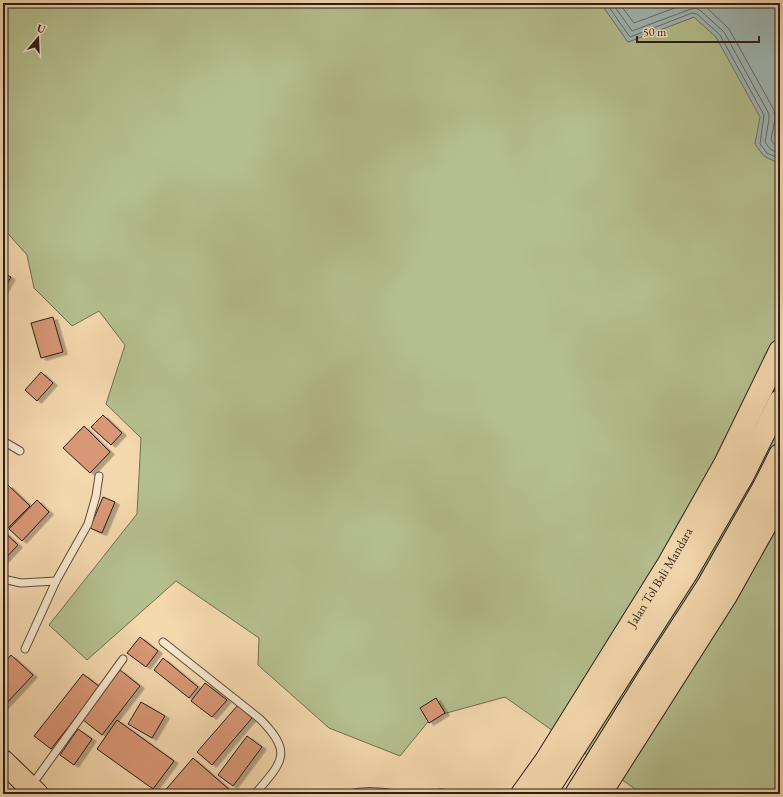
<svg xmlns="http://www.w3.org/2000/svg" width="783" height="797" font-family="'EB Garamond',serif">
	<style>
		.green { fill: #b5bf8e; stroke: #706e53 }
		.water { fill: #a0b7b5; stroke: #717976 }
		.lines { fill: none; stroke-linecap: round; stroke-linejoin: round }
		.shore { stroke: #656a66; stroke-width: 1 }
		.building { fill: #d89776; stroke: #2a1d18; filter: url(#shadow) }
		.lane-casing { stroke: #5c4c3d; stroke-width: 9 }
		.highway-casing { stroke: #2a1d18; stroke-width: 24 }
		.lane { stroke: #f7e5ca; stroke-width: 7 }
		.highway { stroke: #f3d7ad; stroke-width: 22 }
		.labels { text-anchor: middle; stroke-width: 4; stroke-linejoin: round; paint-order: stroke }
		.street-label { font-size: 13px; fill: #2a1d18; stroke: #f7e5ca }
	</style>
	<defs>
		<filter id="shadow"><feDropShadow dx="4.5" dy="2.5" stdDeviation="0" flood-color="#0004"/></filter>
	</defs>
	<rect width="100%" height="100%" fill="#f3d7ad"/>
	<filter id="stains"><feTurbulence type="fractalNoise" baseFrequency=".005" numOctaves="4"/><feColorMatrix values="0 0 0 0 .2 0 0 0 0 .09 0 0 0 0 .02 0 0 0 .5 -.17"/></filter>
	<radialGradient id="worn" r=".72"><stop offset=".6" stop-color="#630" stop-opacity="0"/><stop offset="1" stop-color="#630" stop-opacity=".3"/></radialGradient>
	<polygon class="green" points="3,3 602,3 602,5 628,42 694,17 716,37 761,117 755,144 764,156 780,164 780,794 636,794 638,791 505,697 432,717 400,756 329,728 258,665 259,638 176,581 87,660 49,625 137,514 141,438 106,404 125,345 99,311 72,326 34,288 27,255 3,228"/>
	<polygon class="water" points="602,3 780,3 780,164 764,156 755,144 760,117 716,37 694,17 628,42 602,5"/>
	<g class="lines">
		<g class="shore">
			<polyline points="606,3 630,37 692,13 697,14 720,35 764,115 760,144 767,153 780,159"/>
			<polyline points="612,3 632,31 691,9 696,8 701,11 724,32 769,114 769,119 765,142 770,149 780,154"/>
			<polyline points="619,3 634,23 688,3"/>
			<polyline points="699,3 705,6 729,29 774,110 775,118 771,140 774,144 780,147"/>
		</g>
	</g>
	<g class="building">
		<polygon points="3,273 11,277 3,291"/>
		<polygon points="53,317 63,352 41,358 31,323"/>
		<polygon points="41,372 53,383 37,401 25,390"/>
		<polygon points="103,415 122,433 111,445 91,427"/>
		<polygon points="84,426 110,452 90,473 63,448"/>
		<polygon points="8,485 30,506 8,528 3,524 3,490"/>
		<polygon points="103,497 115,502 102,533 90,528"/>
		<polygon points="37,500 49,512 22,541 9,529"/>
		<polygon points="3,531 18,545 3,561"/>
		<polygon points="140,637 158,651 146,667 127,653"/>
		<polygon points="11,655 33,675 3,707 3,664"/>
		<polygon points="163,658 198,687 189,698 154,670"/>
		<polygon points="120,670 140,686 102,735 82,719"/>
		<polygon points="83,674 100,687 51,749 34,736"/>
		<polygon points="205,683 227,700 212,717 191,701"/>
		<polygon points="436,698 445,713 429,723 420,708"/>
		<polygon points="141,702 165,716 152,738 128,724"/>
		<polygon points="238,705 252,718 212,765 197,752"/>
		<polygon points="117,720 174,761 153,789 97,749"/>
		<polygon points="78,729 92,739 74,765 60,755"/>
		<polygon points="247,736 262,747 233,786 218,775"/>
		<polygon points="193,758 231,791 228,794 162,794"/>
	</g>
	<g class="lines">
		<g class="lane-casing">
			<g id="lane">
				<polyline points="3,441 20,451"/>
				<polyline points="3,579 21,583 56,581"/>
				<path d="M 163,642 L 260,719 C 294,753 282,762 255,794"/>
				<polyline points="25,649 56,581 88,524 96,496 99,476"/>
				<polyline points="31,786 123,659"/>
				<path d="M 349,794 C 364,790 379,791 395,794"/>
				<polyline points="433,794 442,793"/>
			</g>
		</g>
		<g class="highway-casing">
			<g id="highway">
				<polyline points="3,761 37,794"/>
				<path id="s1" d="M 522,794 L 545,762 L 669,563 L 725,464 L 780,351"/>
				<polyline points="545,794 687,572 743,475 780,401"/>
				<polyline points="576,794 652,672 709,584 764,487 780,455"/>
				<polyline points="600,794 727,594 780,499"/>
			</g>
		</g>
		<use href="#lane" class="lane"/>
		<use href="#highway" class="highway"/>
	</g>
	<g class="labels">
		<g class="street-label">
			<text dy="5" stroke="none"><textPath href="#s1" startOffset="257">Jalan Tol Bali Mandara</textPath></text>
		</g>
	</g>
	<rect width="783" height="797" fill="none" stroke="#f3d7ad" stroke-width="16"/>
	<rect x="4" y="4" width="775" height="789" fill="none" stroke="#2a1d18" stroke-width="2"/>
	<rect x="8" y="8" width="767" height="781" fill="none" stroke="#2a1d18"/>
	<g transform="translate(38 38) rotate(19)" stroke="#f7e5ca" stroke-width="3" paint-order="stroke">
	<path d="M0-3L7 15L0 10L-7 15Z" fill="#2a1d18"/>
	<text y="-6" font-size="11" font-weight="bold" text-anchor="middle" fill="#2a1d18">U</text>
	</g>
	<path d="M637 36v6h122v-6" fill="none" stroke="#2a1d18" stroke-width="2"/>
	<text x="643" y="36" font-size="12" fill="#2a1d18" stroke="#f7e5ca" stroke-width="3" paint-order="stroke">50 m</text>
	<rect width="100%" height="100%" filter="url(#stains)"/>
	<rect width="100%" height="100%" fill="url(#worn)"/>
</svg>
